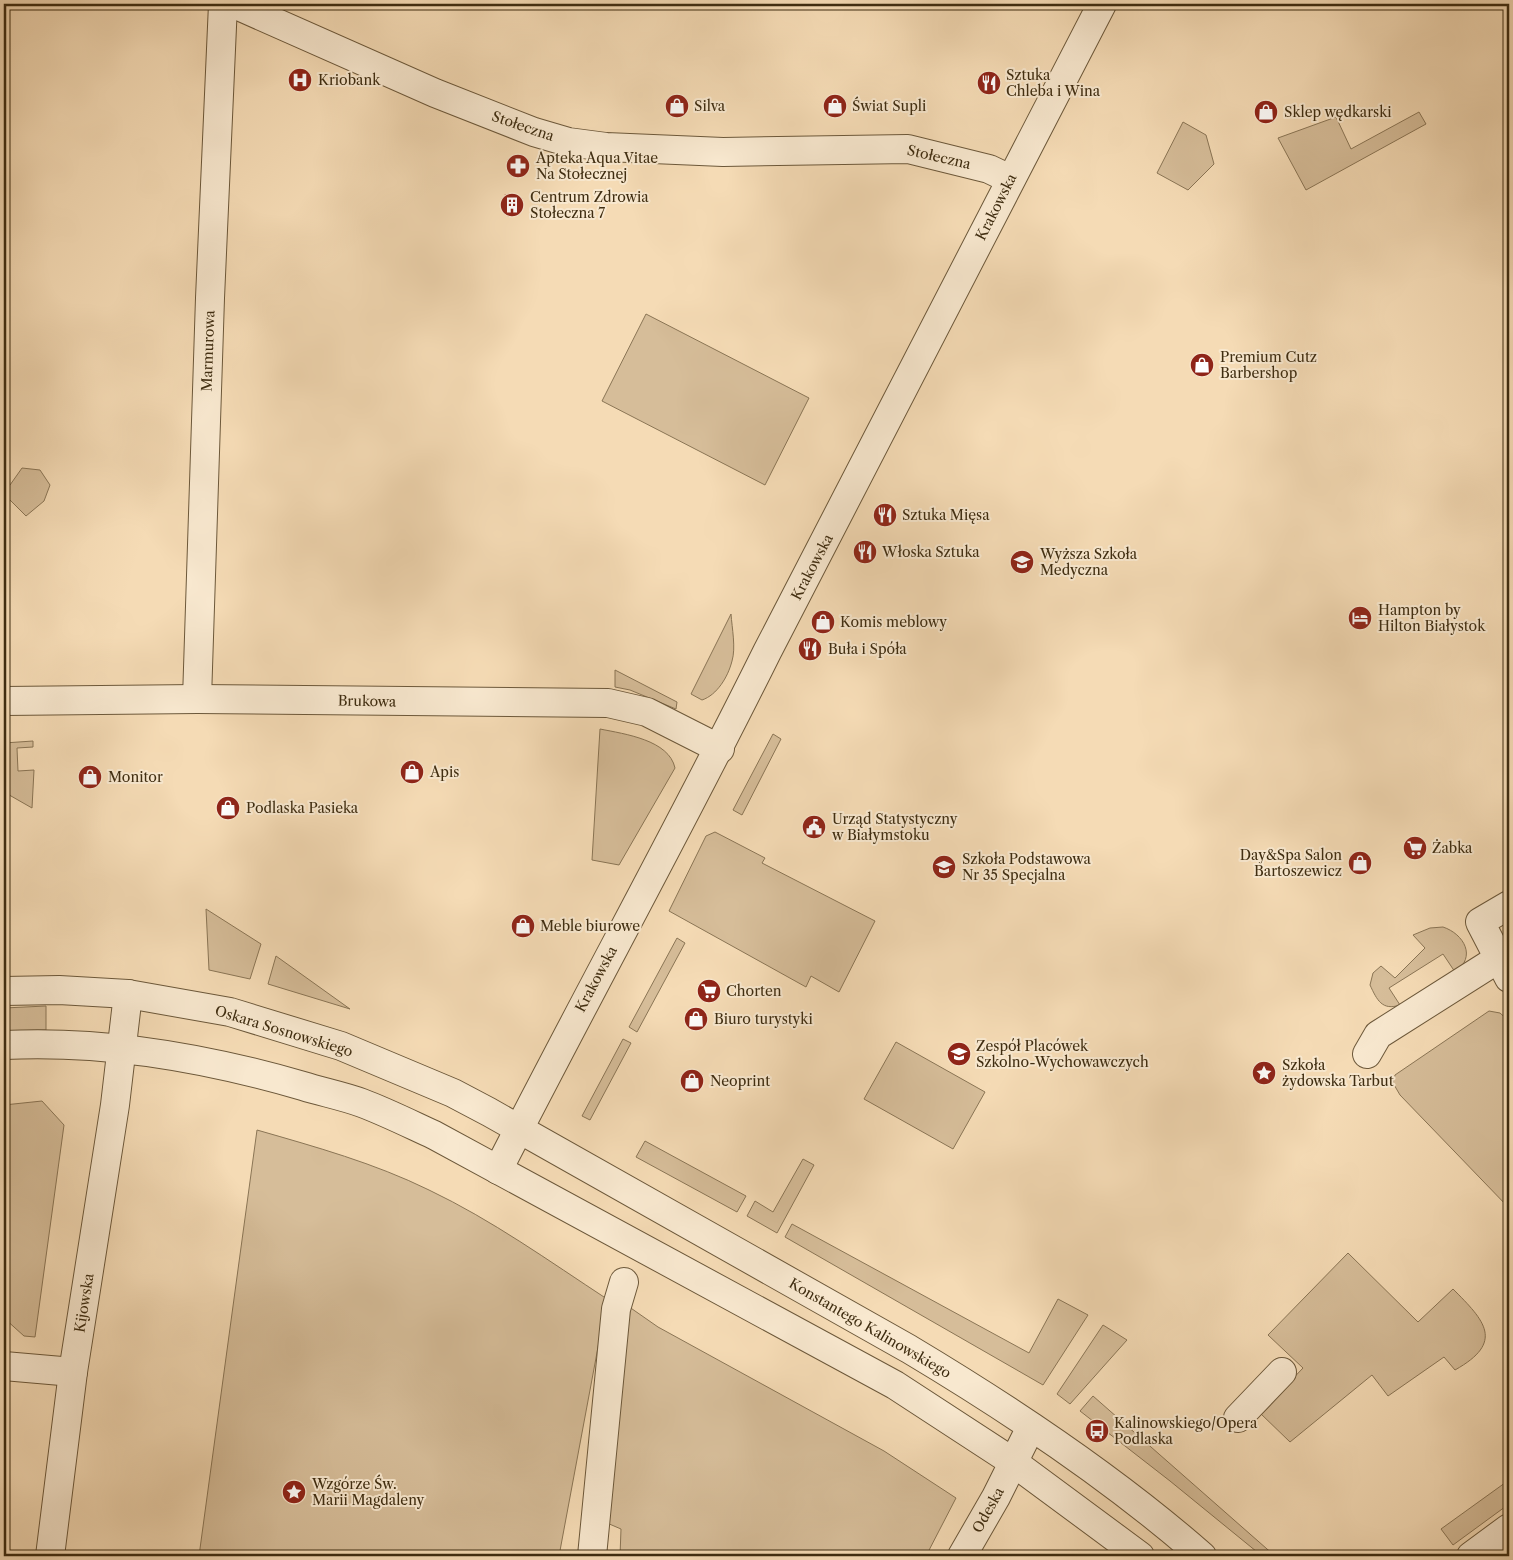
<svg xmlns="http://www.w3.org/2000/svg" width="1513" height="1560" font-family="'Libre Caslon Text',serif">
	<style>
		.green { fill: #d6bd99; stroke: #8a7555 }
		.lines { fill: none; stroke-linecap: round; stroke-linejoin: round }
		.minor-casing { stroke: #6c583a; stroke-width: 30 }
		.minor { stroke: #f8e8cf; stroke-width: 28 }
		.labels { text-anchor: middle; stroke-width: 4; stroke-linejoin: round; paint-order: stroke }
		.poi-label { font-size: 14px; fill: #3f2d11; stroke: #f8e8cf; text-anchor: start }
		.street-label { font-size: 14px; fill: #3f2d11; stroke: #f8e8cf }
	</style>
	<rect width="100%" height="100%" fill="#f5dbb5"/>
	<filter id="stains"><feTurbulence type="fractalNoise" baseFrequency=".004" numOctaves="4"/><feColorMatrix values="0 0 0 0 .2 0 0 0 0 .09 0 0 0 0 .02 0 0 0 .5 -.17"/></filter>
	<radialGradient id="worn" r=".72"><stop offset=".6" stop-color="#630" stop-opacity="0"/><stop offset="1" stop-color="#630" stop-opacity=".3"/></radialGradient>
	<g class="green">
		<polygon points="1419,112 1426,124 1306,190 1278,138 1336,117 1351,149"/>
		<polygon points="1183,122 1206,135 1214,164 1188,190 1157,173"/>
		<polygon points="646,314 809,398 765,485 602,401"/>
		<polygon points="22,468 40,470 50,485 44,501 26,516 10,500 4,508 4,480 10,485"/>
		<path d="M 731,614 C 732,628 736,648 732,661 C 728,677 717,695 702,700 L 691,694 Z"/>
		<polygon points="615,670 677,702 676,709 630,690 615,687"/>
		<path d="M 600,729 C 625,734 669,740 675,768 L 619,865 L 592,860 Z"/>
		<polygon points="773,734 781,739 742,815 733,810"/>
		<polygon points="33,741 33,747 17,748 18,771 34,770 32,808 4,792 4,743"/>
		<polygon points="715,832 765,858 762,863 875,921 839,992 811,976 806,987 669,911 706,836"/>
		<polygon points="206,909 261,944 250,979 209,970"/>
		<path d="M 1443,927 C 1464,934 1477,957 1455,972 L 1443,954 L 1389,988 L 1400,1005 C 1382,1011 1377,1000 1370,985 L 1373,973 L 1381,966 L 1395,978 L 1425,948 L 1413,935 L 1430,928 Z"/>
		<polygon points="677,938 685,943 637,1032 629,1027"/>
		<polygon points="276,956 350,1009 268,984"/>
		<polygon points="46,1006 46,1030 4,1031 4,1008"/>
		<polygon points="1489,1011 1500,1013 1509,1021 1509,1208 1400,1095 1393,1083 1395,1075"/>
		<polygon points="623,1039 631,1043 590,1120 582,1116"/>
		<polygon points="896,1042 985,1092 953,1149 864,1099"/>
		<polygon points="42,1101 64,1125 35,1337 24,1336 4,1318 4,1105"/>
		<path d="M 257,1130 C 316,1147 374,1163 429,1190 C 492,1220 549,1261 607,1299 L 559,1556 L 199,1556 Z"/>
		<polygon points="645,1141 746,1196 737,1212 636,1157"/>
		<polygon points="803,1159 814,1165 777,1233 747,1216 755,1201 773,1212"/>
		<polygon points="792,1224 1029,1353 1058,1299 1088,1315 1043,1385 785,1237"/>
		<path d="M 1348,1253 L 1418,1322 L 1453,1289 C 1485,1321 1505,1342 1455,1370 L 1444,1357 L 1388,1396 L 1372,1375 L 1290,1442 L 1260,1413 L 1303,1368 L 1268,1335 Z"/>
		<polygon points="625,1304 658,1327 884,1451 956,1498 926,1556 620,1556 621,1529 607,1523"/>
		<polygon points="1103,1325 1127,1340 1070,1404 1057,1394"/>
		<polygon points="1093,1396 1275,1556 1262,1556 1170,1481 1080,1411"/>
		<polygon points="1509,1480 1509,1504 1453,1545 1441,1529"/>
	</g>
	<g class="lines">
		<g class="minor-casing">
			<g id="minor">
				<polyline points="234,4 435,93 534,132 568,142 606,147 723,152 908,149 989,169 1010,179"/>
				<polyline points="197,699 210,298 223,4"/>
				<polyline points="4,701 197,699 608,703 647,712 720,749"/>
				<polyline points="1509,905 1480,922 1509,978"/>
				<path d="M 4,991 L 59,990 L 128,994 L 230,1012 L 341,1046 L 453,1093 L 489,1112 L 909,1349 C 1011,1410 1112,1477 1202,1556"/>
				<path d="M 4,1045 C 105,1040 207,1058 303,1086 C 322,1092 343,1096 362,1103 C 386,1112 410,1124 434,1135 L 895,1385 L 1013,1462 L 1140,1556"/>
				<polyline points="1367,1054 1378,1035 1509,952"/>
				<path d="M 498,1170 C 586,997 681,826 767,652 L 1102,4"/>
				<polyline points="4,1366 73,1372"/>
				<polyline points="1238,1418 1282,1372"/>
				<polyline points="50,1556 73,1372 115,1105 128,994"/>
				<polyline points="592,1556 616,1309 624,1282"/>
				<polyline points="962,1556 996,1497 1031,1427"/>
				<polyline points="1471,1556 1509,1528"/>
			</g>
		</g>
		<use href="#minor" class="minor"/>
	</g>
	<defs>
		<g id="hospital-disc" transform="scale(1.25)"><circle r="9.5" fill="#8f2418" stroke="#f8e8cf"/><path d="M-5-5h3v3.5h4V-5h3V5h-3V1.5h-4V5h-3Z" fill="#fff"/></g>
		<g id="restaurant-disc" transform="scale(1.25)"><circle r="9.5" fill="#8f2418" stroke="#f8e8cf"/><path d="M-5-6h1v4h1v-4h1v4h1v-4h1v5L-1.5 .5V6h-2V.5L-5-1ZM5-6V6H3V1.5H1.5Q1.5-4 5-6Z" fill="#fff"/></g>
		<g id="shop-disc" transform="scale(1.25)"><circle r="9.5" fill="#8f2418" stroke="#f8e8cf"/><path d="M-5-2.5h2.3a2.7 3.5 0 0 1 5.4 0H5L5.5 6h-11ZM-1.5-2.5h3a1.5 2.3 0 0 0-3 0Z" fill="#fff"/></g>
		<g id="pharmacy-disc" transform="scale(1.25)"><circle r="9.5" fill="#8f2418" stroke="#f8e8cf"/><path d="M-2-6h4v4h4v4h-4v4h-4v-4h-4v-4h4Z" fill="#fff"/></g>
		<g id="building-disc" transform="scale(1.25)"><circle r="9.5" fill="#8f2418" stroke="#f8e8cf"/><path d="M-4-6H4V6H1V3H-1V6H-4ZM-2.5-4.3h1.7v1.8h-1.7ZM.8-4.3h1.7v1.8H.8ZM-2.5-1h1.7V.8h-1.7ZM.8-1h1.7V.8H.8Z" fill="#fff"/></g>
		<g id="university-disc" transform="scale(1.25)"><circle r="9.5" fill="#8f2418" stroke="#f8e8cf"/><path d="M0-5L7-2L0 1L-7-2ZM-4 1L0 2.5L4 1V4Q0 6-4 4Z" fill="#fff"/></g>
		<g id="hotel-disc" transform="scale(1.25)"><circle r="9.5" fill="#8f2418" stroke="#f8e8cf"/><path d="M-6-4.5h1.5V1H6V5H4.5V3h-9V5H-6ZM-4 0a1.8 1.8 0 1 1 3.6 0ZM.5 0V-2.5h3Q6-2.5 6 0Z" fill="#fff"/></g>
		<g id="civic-disc" transform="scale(1.25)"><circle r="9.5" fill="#8f2418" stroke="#f8e8cf"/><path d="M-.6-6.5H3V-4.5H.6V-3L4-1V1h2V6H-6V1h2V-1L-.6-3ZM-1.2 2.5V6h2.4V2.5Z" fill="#fff"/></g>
		<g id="supermarket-disc" transform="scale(1.25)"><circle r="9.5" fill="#8f2418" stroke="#f8e8cf"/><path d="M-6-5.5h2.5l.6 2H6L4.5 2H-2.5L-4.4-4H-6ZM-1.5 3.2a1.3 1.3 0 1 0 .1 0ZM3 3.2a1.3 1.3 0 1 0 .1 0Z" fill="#fff"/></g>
		<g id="school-disc" transform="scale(1.25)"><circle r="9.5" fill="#8f2418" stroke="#f8e8cf"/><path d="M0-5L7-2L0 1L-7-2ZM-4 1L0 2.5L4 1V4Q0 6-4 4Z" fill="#fff"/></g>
		<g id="sight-disc" transform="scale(1.25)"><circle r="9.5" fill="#8f2418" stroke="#f8e8cf"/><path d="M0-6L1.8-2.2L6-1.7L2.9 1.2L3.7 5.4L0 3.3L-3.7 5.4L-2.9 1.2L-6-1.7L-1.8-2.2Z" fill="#fff"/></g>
		<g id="bus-disc" transform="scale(1.25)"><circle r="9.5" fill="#8f2418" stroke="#f8e8cf"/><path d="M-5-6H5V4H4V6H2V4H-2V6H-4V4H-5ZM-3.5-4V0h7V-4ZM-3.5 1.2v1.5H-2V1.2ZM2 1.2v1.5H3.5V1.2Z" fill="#fff"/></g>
	</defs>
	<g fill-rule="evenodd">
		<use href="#hospital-disc" x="300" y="80"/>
		<use href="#restaurant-disc" x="989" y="83"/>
		<use href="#shop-disc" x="677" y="106"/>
		<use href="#shop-disc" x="835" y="106"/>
		<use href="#shop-disc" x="1266" y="112"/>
		<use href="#pharmacy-disc" x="518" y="166"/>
		<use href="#building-disc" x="512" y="205"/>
		<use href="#shop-disc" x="1202" y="365"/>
		<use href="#restaurant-disc" x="885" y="515"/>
		<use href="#restaurant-disc" x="865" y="552"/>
		<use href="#university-disc" x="1022" y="562"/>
		<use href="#hotel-disc" x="1360" y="618"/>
		<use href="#shop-disc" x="823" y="622"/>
		<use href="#restaurant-disc" x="810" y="649"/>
		<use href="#shop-disc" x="412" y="772"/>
		<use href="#shop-disc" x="90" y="777"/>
		<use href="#shop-disc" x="228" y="808"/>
		<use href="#civic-disc" x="814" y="827"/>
		<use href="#supermarket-disc" x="1415" y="848"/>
		<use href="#shop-disc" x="1360" y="863"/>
		<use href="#school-disc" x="944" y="867"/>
		<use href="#shop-disc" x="523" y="926"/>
		<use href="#supermarket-disc" x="709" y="991"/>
		<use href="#shop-disc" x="696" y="1019"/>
		<use href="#school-disc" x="959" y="1054"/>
		<use href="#sight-disc" x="1264" y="1073"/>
		<use href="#shop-disc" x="692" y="1081"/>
		<use href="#bus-disc" x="1097" y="1431"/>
		<use href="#sight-disc" x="294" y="1492"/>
	</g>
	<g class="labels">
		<g class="poi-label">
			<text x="1006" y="80">Sztuka<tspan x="1006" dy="16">Chleba i Wina</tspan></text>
			<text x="318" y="85">Kriobank</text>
			<text x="694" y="111">Silva</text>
			<text x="852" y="111">Świat Supli</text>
			<text x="1284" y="117">Sklep wędkarski</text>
			<text x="536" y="163">Apteka Aqua Vitae<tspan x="536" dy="16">Na Stołecznej</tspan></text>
			<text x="530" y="202">Centrum Zdrowia<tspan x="530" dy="16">Stołeczna 7</tspan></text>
			<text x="1220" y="362">Premium Cutz<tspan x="1220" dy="16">Barbershop</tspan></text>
			<text x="902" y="520">Sztuka Mięsa</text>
			<text x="882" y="557">Włoska Sztuka</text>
			<text x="1040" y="559">Wyższa Szkoła<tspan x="1040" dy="16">Medyczna</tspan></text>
			<text x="1378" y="615">Hampton by<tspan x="1378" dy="16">Hilton Białystok</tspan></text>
			<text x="840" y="627">Komis meblowy</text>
			<text x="828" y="654">Buła i Spóła</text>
			<text x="430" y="777">Apis</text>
			<text x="108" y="782">Monitor</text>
			<text x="246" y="813">Podlaska Pasieka</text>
			<text x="832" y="824">Urząd Statystyczny<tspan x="832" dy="16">w Białymstoku</tspan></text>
			<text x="1432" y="853">Żabka</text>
			<text x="1342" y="860" text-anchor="end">Day&amp;Spa Salon<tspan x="1342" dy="16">Bartoszewicz</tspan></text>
			<text x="962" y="864">Szkoła Podstawowa<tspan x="962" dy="16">Nr 35 Specjalna</tspan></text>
			<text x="540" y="931">Meble biurowe</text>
			<text x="726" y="996">Chorten</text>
			<text x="714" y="1024">Biuro turystyki</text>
			<text x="976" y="1051">Zespół Placówek<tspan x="976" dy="16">Szkolno-Wychowawczych</tspan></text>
			<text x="1282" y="1070">Szkoła<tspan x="1282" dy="16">żydowska Tarbut</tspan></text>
			<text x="710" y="1086">Neoprint</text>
			<text x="1114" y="1428">Kalinowskiego/Opera<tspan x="1114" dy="16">Podlaska</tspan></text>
			<text x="312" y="1489">Wzgórze Św.<tspan x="312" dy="16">Marii Magdaleny</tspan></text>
		</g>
		<g class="street-label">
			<text transform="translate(523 126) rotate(19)" y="5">Stołeczna</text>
			<text transform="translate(939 157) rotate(13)" y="5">Stołeczna</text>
			<text transform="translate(996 207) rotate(-63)" y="5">Krakowska</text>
			<text transform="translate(208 351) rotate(-88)" y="5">Marmurowa</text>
			<text transform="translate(812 567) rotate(-62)" y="5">Krakowska</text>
			<text transform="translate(367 701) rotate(1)" y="5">Brukowa</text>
			<text transform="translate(596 979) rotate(-62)" y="5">Krakowska</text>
			<text transform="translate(284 1031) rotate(17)" y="5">Oskara Sosnowskiego</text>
			<text transform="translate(84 1303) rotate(-81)" y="5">Kijowska</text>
			<text transform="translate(870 1328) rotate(30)" y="5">Konstantego Kalinowskiego</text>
			<text transform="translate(988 1510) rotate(-61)" y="5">Odeska</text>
		</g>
	</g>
	<rect width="1513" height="1560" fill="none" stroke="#f5dbb5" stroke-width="20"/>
	<rect x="5" y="5" width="1503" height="1550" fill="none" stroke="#3f2d11" stroke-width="2.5"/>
	<rect x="10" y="10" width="1493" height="1540" fill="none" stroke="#3f2d11"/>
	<rect width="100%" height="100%" filter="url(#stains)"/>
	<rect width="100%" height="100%" fill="url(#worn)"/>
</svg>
